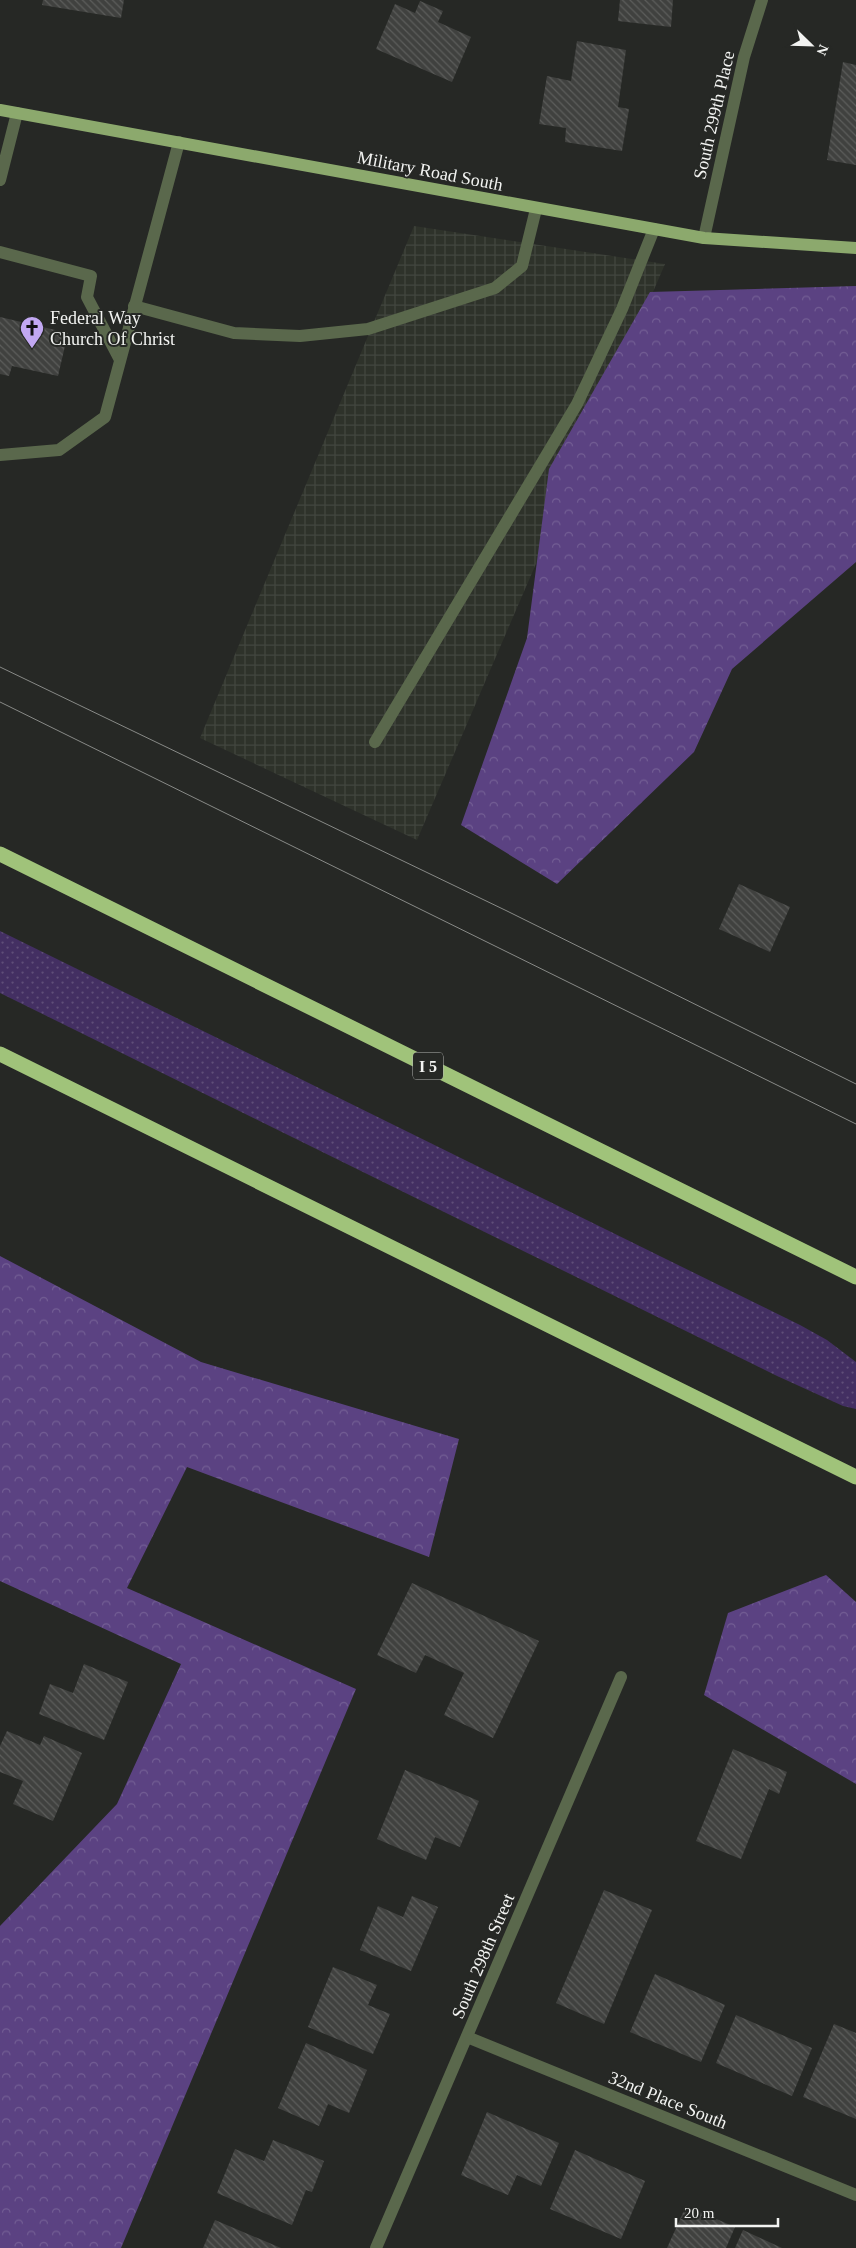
<svg xmlns="http://www.w3.org/2000/svg" width="856" height="2248" font-family="Georgia,serif">
	<style>
		.industrial { fill: url(#industrial-grid) }
		.grass { fill: url(#grass-dots) }
		.forest { fill: url(#forest-crowns) }
		.building { fill: url(#building-back-hatch) }
		.lines { fill: none; stroke-linecap: round; stroke-linejoin: round }
		.minor { stroke: #5a684c; stroke-width: 12 }
		.major { stroke: #8ca96d; stroke-width: 12 }
		.highway { stroke: #a0c37a; stroke-width: 15 }
		.tram { stroke: #888a87; stroke-width: 1 }
		.labels { text-anchor: middle; stroke-width: 4; stroke-linejoin: round; paint-order: stroke }
		.shield { fill: #262825; stroke: #b5b6b4; stroke-width: 1 }
		.shield-label { font-size: 16px; font-weight: bold; fill: #f2f3f1 }
		.street-label { font-size: 18px; fill: #f2f3f1; stroke: #262825 }
		.poi-label { font-size: 18px; fill: #f2f3f1; stroke: #262825; text-anchor: start }
	</style>
	<defs>
		<pattern id="industrial-grid" width="8" height="8" patternUnits="userSpaceOnUse" patternTransform="scale(1.25)"><rect width="8" height="8" fill="#2e322a"/><path d="M0 4h8M4 0v8" fill="none" stroke="#42463f"/></pattern>
		<pattern id="grass-dots" width="8" height="8" patternUnits="userSpaceOnUse" patternTransform="scale(1.25)"><rect width="8" height="8" fill="#432f62"/><path d="M2 2h.1M6 6h.1" fill="none" stroke="#5f4e79" stroke-width="1.8" stroke-linecap="round"/></pattern>
		<pattern id="forest-crowns" width="20" height="18" patternUnits="userSpaceOnUse" patternTransform="scale(1.25)"><rect width="20" height="18" fill="#5b4282"/><path d="M2 6a3 3 0 1 1 6 0M12 15a3 3 0 1 1 6 0" fill="none" stroke="#735e94"/></pattern>
		<pattern id="building-back-hatch" width="6" height="6" patternUnits="userSpaceOnUse" patternTransform="scale(1.25)"><rect width="6" height="6" fill="#40413f"/><path d="M-1 5l2 2M0 0l6 6M5-1l2 2" fill="none" stroke="#5c5d5b"/></pattern>
	</defs>
	<rect width="100%" height="100%" fill="#262825"/>
	<polygon class="industrial" points="414,226 665,264 417,840 200,738"/>
	<polygon class="grass" points="0,931 800,1325 827,1340 856,1362 856,1409 843,1406 775,1375 0,993"/>
	<g class="forest">
		<polygon points="856,286 856,562 732,669 694,752 557,884 461,825 527,638 549,469 650,292"/>
		<polygon points="0,1256 201,1362 459,1439 429,1557 187,1467 127,1588 356,1689 121,2248 0,2248 0,1926 117,1804 181,1664 0,1581"/>
		<polygon points="826,1575 856,1602 856,1784 704,1695 728,1613"/>
	</g>
	<g class="building">
		<polygon points="43,0 124,0 121,18 42,5"/>
		<polygon points="620,0 673,0 671,27 618,21"/>
		<polygon points="420,1 443,11 438,22 471,37 452,82 376,49 395,4 415,13"/>
		<polygon points="577,41 626,50 618,107 629,109 622,151 565,142 566,128 539,124 547,76 571,81"/>
		<polygon points="843,62 856,65 856,165 827,160"/>
		<polygon points="0,317 68,333 58,376 12,366 9,376 0,374"/>
		<polygon points="739,884 790,907 770,952 719,929"/>
		<polygon points="412,1583 539,1641 493,1738 444,1715 464,1673 425,1655 416,1673 377,1655"/>
		<polygon points="84,1664 128,1682 104,1740 39,1714 50,1684 73,1693"/>
		<polygon points="7,1731 40,1745 44,1736 82,1753 53,1821 13,1804 23,1781 0,1772 0,1746"/>
		<polygon points="733,1749 787,1772 779,1794 769,1789 741,1859 696,1841"/>
		<polygon points="405,1770 479,1801 460,1847 435,1837 426,1860 377,1839"/>
		<polygon points="604,1890 652,1910 604,2024 556,2003"/>
		<polygon points="412,1896 438,1907 411,1971 360,1950 378,1906 403,1917"/>
		<polygon points="333,1967 377,1985 368,2005 390,2014 373,2054 308,2027"/>
		<polygon points="655,1974 725,2005 701,2062 630,2032"/>
		<polygon points="736,2015 812,2048 792,2096 716,2063"/>
		<polygon points="834,2024 856,2033 856,2119 803,2097"/>
		<polygon points="306,2043 367,2070 349,2113 328,2104 319,2126 278,2108"/>
		<polygon points="487,2112 559,2143 541,2186 517,2175 508,2195 461,2175"/>
		<polygon points="273,2140 324,2161 312,2192 306,2190 292,2225 217,2193 235,2149 264,2161"/>
		<polygon points="575,2150 645,2181 621,2239 550,2209"/>
		<polygon points="686,2206 735,2227 726,2248 667,2248"/>
		<polygon points="215,2220 281,2248 203,2248"/>
		<polygon points="743,2230 782,2248 735,2248"/>
	</g>
	<g class="lines">
		<g class="minor">
			<polyline points="0,180 17,113"/>
			<polyline points="704,238 744,57 762,0"/>
			<polyline points="0,252 91,276 87,297 119,358"/>
			<polyline points="134,306 234,333 300,336 368,329 495,288 522,266 536,209"/>
			<polyline points="0,455 59,450 105,417 179,142"/>
			<polyline points="375,742 577,404 622,309 654,229"/>
			<polyline points="467,2037 856,2195"/>
			<polyline points="376,2248 621,1677"/>
		</g>
		<polyline class="major" points="0,110 704,238 856,248"/>
		<g class="highway">
			<polyline points="0,854 856,1277"/>
			<polyline points="0,1054 856,1477"/>
		</g>
		<g class="tram">
			<polyline points="0,667 507,911 856,1084"/>
			<polyline points="0,702 856,1124"/>
		</g>
	</g>
	<defs>
		<g id="church-pin" transform="scale(1.25)"><path d="M0 17L-7.5 6A9.5 9.5 0 1 1 7.5 6Z" fill="#c2a8f2" stroke="#262825"/><path d="M-1.2-6h2.4v3.5h3.3v2.4h-3.3V6h-2.4V-.1h-3.3v-2.4h3.3Z" fill="#111"/></g>
	</defs>
	<g fill-rule="evenodd">
		<use href="#church-pin" x="32" y="328"/>
	</g>
	<g class="labels">
		<rect class="shield" x="413" y="1052.5" width="30" height="27" rx="4"/>
		<g class="shield-label">
			<text x="428" y="1072">I 5</text>
		</g>
		<g class="street-label">
			<text transform="translate(714 115) rotate(-77)" y="6">South 299th Place</text>
			<text transform="translate(430 171) rotate(11)" y="6">Military Road South</text>
			<text transform="translate(483 1956) rotate(-67)" y="6">South 298th Street</text>
			<text transform="translate(668 2100) rotate(22)" y="6">32nd Place South</text>
		</g>
		<g class="poi-label">
			<text x="50" y="324">Federal Way<tspan x="50" dy="21">Church Of Christ</tspan></text>
		</g>
	</g>
	<g transform="translate(811 45) rotate(113)" stroke="#262825" stroke-width="4" paint-order="stroke">
	<path d="M0-4L9 19L0 12L-9 19Z" fill="#f2f3f1"/>
	<text y="-8" font-size="14" font-weight="bold" text-anchor="middle" fill="#f2f3f1">N</text>
	</g>
	<path d="M676 2218v8h102v-8" fill="none" stroke="#f2f3f1" stroke-width="2.5"/>
	<text x="684" y="2218" font-size="15" fill="#f2f3f1" stroke="#262825" stroke-width="4" paint-order="stroke">20 m</text>
</svg>
